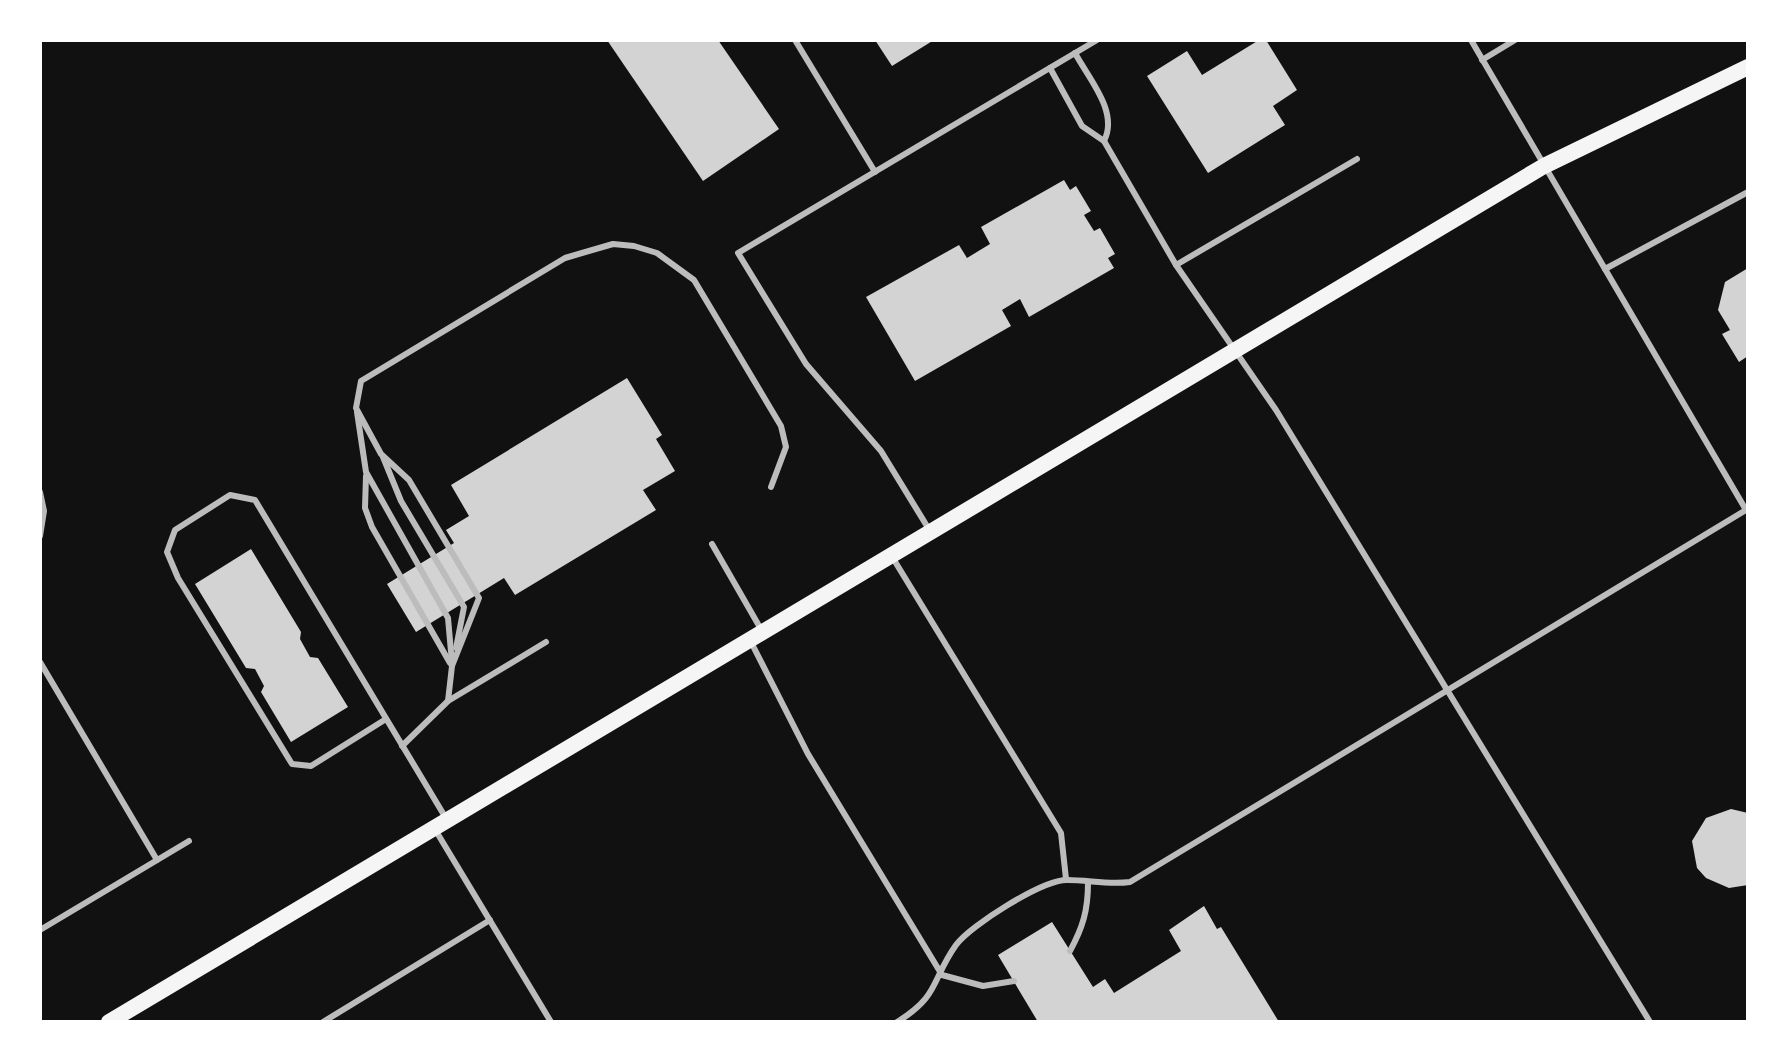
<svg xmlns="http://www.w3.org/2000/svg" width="1788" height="1062" font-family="Jost,sans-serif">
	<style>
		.building { fill: #d3d3d3 }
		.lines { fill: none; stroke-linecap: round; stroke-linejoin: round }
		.service { stroke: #bcbcbc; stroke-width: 6 }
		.secondary { stroke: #f5f5f5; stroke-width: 16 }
	</style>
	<rect width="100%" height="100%" fill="#111"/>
	<g class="building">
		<polygon points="607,40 718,40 779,129 703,181"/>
		<polygon points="875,40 934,40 892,66"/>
		<polygon points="1259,40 1266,40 1297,90 1273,106 1285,125 1208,173 1147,76 1187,51 1202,75"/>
		<polygon points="1064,180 1070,190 1076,186 1091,211 1084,215 1094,231 1100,228 1115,254 1108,258 1114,268 1029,317 1020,299 1002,310 1011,326 915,381 866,297 959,245 967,258 990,244 981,227"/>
		<polygon points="1748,268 1748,356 1739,362 1722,334 1730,330 1718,310 1725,282"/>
		<polygon points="627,378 662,435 656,439 675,471 643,490 656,510 515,595 504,578 416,632 387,584 454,543 446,530 469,516 451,485"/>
		<polygon points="251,549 301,632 300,639 310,657 318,658 348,707 291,742 261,692 264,686 255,669 246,668 195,584"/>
		<polygon points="1731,809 1748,813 1748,885 1729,888 1706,878 1697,868 1692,841 1706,818"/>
		<polygon points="1204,906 1217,929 1221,927 1279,1022 1038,1022 998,955 1052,922 1093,987 1105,979 1114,993 1181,951 1169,930"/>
	</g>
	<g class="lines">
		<g class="service">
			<polyline points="795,40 875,172"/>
			<polyline points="1471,40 1746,510"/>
			<polyline points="1482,60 1515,40"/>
			<path d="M 1050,68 L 1082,126 L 1104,141 C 1119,112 1089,79 1075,53"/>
			<polyline points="1104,141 1176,265 1276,410 1650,1022"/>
			<polyline points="1176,265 1357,159"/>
			<polyline points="1605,269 1748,192"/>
			<polyline points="357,412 366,472 448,618 452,663"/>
			<polyline points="383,457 401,501 464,607 456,648"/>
			<polyline points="366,476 365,508 372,527 450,663"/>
			<polyline points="40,492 44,511 40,536"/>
			<polyline points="930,531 881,451 806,364 738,253 1097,40"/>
			<polyline points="712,544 762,631"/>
			<polyline points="891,555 1061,833 1066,879"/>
			<polyline points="750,640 808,754 942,975 983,986 1014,981"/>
			<polyline points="40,662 157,860"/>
			<polyline points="448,701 452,666 479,598 409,480 381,454 356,408 361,381 565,258 613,244 634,246 657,253 694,280 781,426 786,447 771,487"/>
			<polyline points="386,719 311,766 292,764 178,578 167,552 175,530 230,495 255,500 447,820"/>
			<polyline points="402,746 448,701 546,642"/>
			<polyline points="436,831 551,1022"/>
			<polyline points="40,930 189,841"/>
			<path d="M 1070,951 C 1083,927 1088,910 1088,883"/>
			<polyline points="323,1022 490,920"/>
			<path d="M 897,1022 C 940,996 931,980 956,945 C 971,925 1042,880 1067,880 C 1089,880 1108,885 1130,882 L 1746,510"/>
		</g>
		<polyline class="secondary" points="109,1022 1544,166 1748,67"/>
	</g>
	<rect width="1788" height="1062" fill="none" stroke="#ffffff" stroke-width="84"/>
</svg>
